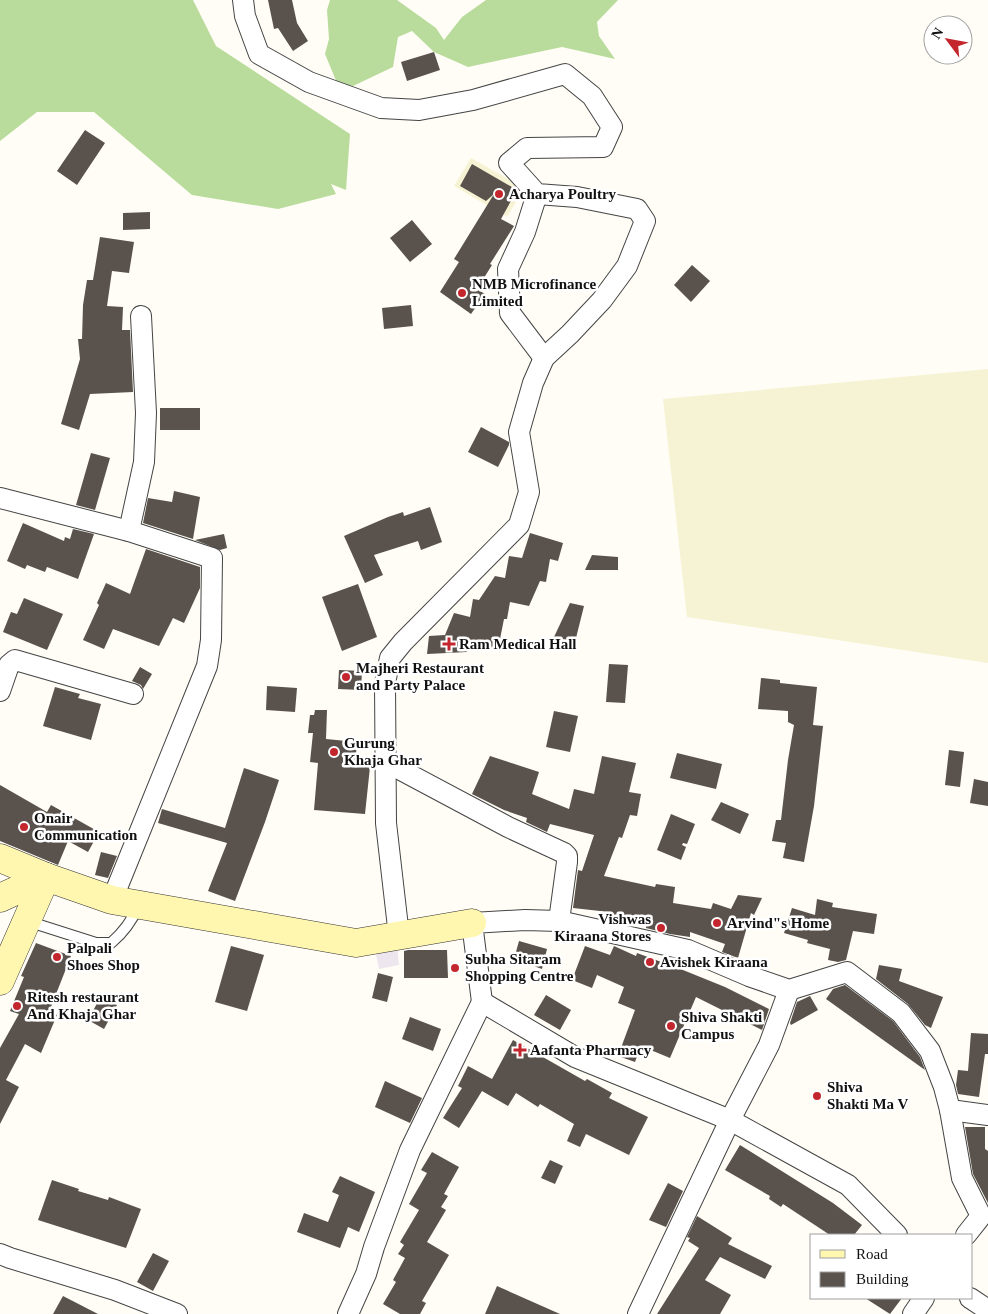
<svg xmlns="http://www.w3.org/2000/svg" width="988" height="1314" font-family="'Times New Roman',serif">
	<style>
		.industrial { fill: #eee6ef }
		.farmland { fill: #f6f3d4 }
		.forest { fill: #b9dc9c }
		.building { fill: #5a524d }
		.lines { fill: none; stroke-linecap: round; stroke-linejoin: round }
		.lane-casing { stroke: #444; stroke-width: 12 }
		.street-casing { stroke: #444; stroke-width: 22 }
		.secondary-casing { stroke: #333; stroke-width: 29 }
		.lane { stroke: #fff; stroke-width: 10 }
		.street { stroke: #fff; stroke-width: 20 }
		.secondary { stroke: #fff6b0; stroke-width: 28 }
		.poi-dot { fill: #c4262e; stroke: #fff; stroke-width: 2 }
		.labels { text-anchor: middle; stroke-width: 5; stroke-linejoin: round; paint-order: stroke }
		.poi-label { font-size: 15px; font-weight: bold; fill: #111; stroke: #fff; text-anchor: start }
	</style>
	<rect width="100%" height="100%" fill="#fffdf5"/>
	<polygon class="industrial" points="397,945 399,965 379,969 375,950"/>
	<g class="farmland">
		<polygon points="471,158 524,188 507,217 454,186"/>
		<polygon points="988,369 988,663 687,617 663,399"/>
	</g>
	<g class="forest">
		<polygon points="0,0 193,0 216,46 350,134 346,190 331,184 336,194 278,209 192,195 94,112 37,112 0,141"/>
		<polygon points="330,0 397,0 436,28 444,40 462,17 486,0 618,0 597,22 599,36 615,59 562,47 468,67 434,52 412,31 398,37 393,67 353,86 337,83 325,54 329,39 327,10"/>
	</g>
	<g class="building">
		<polygon points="268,0 292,0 297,23 308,41 293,51 278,28 274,29"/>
		<polygon points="434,52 440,70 407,81 401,62"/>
		<polygon points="85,130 105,143 77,185 57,171"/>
		<polygon points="472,164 517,190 501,219 514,226 490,264 492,265 477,289 485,294 471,314 440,292 459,262 454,259 494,194 486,201 460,186"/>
		<polygon points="150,212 150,229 123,230 123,213"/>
		<polygon points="412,220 432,244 410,262 390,238"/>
		<polygon points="100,237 134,242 129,273 112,271 107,306 123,307 122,330 130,330 133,392 90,394 79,430 61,424 80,359 78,339 82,339 83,305 87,280 93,280"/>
		<polygon points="692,265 710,281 691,302 674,285"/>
		<polygon points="411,305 413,326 384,329 382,308"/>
		<rect x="160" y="408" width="40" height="22"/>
		<polygon points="481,427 509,442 509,445 498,467 468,452"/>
		<polygon points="91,453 110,458 95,510 76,505"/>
		<polygon points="174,491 200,497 193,539 143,523 148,498 172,502"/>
		<polygon points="430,507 442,542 421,550 418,541 374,555 383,575 365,583 344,536 388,517 403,512 404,516"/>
		<polygon points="23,523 64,541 65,537 70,539 73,529 94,534 78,579 47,567 45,572 27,565 25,569 7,561"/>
		<polygon points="530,533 563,543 558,561 550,559 546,582 540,581 529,606 510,602 507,619 504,619 498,649 469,644 467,652 427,654 429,636 445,635 454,613 470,617 473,599 479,600 495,576 505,578 509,556 522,558"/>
		<polygon points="224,534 227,548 220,550 195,540"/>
		<polygon points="146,549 200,567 200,588 184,623 173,618 159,646 113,629 104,649 83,640 99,605 97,603 106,583 130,594"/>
		<polygon points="592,555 618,557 618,570 585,570"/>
		<polygon points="358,584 377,637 342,651 322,597"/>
		<polygon points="24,598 63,614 47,650 3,632 11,612 17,614"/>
		<polygon points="570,603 584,606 575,642 554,637"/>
		<polygon points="609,664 628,665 625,703 606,702"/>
		<polygon points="140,667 152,674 143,689 141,685 132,681"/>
		<polygon points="339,670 362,671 361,690 338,689"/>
		<polygon points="761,678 780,680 780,683 817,687 813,725 823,726 814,806 804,862 783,858 786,843 772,841 776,820 781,820 788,760 794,725 788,722 788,711 758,709"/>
		<polygon points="267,686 297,688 295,712 266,710"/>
		<polygon points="55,687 80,694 78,698 101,704 91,740 43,726"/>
		<polygon points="315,710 327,710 326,739 357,742 355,766 370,767 365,814 314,810 318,763 310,762 313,733 308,733 310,715 314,715"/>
		<polygon points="554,711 578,716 570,752 546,747"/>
		<polygon points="949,750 964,752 960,787 945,785"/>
		<polygon points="677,753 722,764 716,789 670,778"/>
		<polygon points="490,756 539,772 532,794 569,809 574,789 594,794 602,756 636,763 629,792 641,794 637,816 630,815 622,838 619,837 604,876 655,887 656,884 675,887 673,903 711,909 713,903 731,909 738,895 762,898 754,915 751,913 738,958 722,952 725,944 690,932 690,937 670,934 646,928 646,925 608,917 609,912 573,908 578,870 582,871 594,835 550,824 547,832 526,822 527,818 504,810 472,794"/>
		<polygon points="244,768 279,780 265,822 235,901 208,891 227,843 158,823 162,809 225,828"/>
		<polygon points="974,779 988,782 988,806 970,803"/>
		<polygon points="0,785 47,812 51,805 99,832 88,852 68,841 58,865 0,841"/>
		<polygon points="721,802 749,814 740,834 711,820"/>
		<polygon points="671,814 695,824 687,844 683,843 682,845 686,847 681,860 657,850"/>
		<polygon points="101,852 117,856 108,878 95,875"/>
		<polygon points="817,899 833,903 832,907 877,914 874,934 853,931 846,960 838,962 828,960 830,949 807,943 808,940 784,933 792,908 815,915"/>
		<polygon points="519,941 547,949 542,969 514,959"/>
		<polygon points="36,943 71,956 49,1012 57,1015 41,1053 25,1044 6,1080 19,1087 0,1124 0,1048 19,1014 10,1011 24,977 21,976"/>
		<polygon points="231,946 264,955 247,1011 215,1002"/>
		<polygon points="585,946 610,955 614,946 636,956 637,953 683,970 725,987 769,1009 762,1030 696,997 670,1058 641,1046 635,1062 618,1056 635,1010 618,1003 624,987 597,975 592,988 572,980"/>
		<polygon points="408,950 447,950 448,978 404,978 404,951"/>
		<polygon points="879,965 902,969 899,981 943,997 931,1028 925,1025 908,1004 876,979"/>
		<polygon points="378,973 393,977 387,1002 372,998"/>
		<polygon points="845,985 893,1021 920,1057 925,1070 826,999 833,989"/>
		<polygon points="546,995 571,1010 560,1030 534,1015"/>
		<polygon points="101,996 117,1005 104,1029 88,1020"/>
		<polygon points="810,996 818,1010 791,1025 790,1023 797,1002"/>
		<polygon points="410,1017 441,1029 433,1051 402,1039"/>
		<polygon points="971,1033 988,1034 988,1054 985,1054 979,1097 958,1094 956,1085 958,1070 968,1071"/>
		<polygon points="513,1040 585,1081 587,1079 612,1093 609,1098 648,1117 629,1155 586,1134 580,1147 567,1141 574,1124 540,1104 538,1107 516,1093 508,1106 482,1091 459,1128 443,1118 462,1088 458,1086 468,1066 492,1079"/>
		<polygon points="385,1081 422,1098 410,1123 375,1107"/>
		<polygon points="965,1127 985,1127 985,1149 988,1151 988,1203 973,1174"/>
		<polygon points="740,1145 833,1203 862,1225 854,1235 830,1235 783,1204 781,1207 769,1199 770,1196 725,1170"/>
		<polygon points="432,1152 459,1167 444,1194 448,1196 441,1207 446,1210 427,1242 449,1255 422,1301 426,1303 420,1314 400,1314 383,1304 396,1282 393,1280 405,1258 398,1254 404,1245 400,1242 419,1210 409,1204 427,1173 421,1170"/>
		<polygon points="550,1160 563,1166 555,1184 541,1178"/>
		<polygon points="340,1176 375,1192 359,1232 348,1227 340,1248 297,1232 304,1213 328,1222 339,1195 332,1192"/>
		<polygon points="52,1180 79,1189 78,1191 108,1200 109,1197 141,1209 126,1248 38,1220"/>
		<polygon points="668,1183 683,1191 666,1227 649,1220"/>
		<polygon points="697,1216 732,1238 728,1244 772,1266 765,1279 720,1257 705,1280 731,1295 720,1314 657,1314 699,1248 688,1241 690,1238 687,1237"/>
		<polygon points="153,1253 169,1261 153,1291 137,1282"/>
		<polygon points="497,1286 560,1314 485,1314"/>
		<polygon points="63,1296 98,1314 53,1314"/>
		<polygon points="865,1298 902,1298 890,1314"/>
	</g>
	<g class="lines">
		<g class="lane-casing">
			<path id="lane" d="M 27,921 L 96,943 L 111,943 C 124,932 132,921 139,905"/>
		</g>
		<g class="street-casing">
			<g id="street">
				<polyline points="243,0 245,16 259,54 309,82 381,108 419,110 473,100 565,74 592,96 612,127 603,147 527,148 509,163 537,194 577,197 637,209 645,221 627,266 602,300 570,334 544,358 533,383 519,432 529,492 519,525 403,642 390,658 385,683 386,823 399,936"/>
				<polyline points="537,194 525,232 508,269 510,313 544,358"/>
				<polyline points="0,498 129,531 212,558 211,640 207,666 112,900"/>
				<polyline points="129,531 144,462 146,413 141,316"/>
				<polyline points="0,691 9,665 15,660 133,694"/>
				<polyline points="386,762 508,827 564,853 567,856 567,862 559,921"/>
				<polyline points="950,1110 988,1115"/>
				<polyline points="897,1235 848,1185 730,1120 575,1057 482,1002 472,923 525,920 559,921 688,950 749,976 789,990 847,972 901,1013 930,1051 944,1087 950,1110 962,1178 981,1216 966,1235"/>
				<polyline points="0,1254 10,1258 115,1290 177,1314"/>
				<polyline points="970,1298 988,1310"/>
				<polyline points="348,1314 366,1274 374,1247 410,1150 482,1002"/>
				<polyline points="638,1314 730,1120 769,1045 789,990"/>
				<polyline points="913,1314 924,1298"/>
			</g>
		</g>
		<g class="secondary-casing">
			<g id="secondary">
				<polyline points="0,858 46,877 112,900 356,943 472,923"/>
				<polyline points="0,898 46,877"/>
				<polyline points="0,981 46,877"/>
			</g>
		</g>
		<use href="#lane" class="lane"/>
		<use href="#street" class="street"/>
		<use href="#secondary" class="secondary"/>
	</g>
	<g class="poi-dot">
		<circle cx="499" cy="194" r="5"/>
		<circle cx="462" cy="293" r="5"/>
		<path d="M446.5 636.5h5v5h5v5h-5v5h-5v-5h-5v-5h5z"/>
		<circle cx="346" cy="677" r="5"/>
		<circle cx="334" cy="752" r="5"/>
		<circle cx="24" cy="827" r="5"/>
		<circle cx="717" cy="923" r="5"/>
		<circle cx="661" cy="928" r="5"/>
		<circle cx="57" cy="957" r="5"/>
		<circle cx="650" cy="962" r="5"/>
		<circle cx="455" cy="968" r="5"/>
		<circle cx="17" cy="1006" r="5"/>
		<circle cx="671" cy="1026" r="5"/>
		<path d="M517.5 1042.5h5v5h5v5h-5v5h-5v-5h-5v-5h5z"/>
		<circle cx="817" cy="1096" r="5"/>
	</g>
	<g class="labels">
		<g class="poi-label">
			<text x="509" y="199">Acharya Poultry</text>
			<text x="472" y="289">NMB Microfinance<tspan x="472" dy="17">Limited</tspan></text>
			<text x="459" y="649">Ram Medical Hall</text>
			<text x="356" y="673">Majheri Restaurant<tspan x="356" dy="17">and Party Palace</tspan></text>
			<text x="344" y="748">Gurung<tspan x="344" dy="17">Khaja Ghar</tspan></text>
			<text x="34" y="823">Onair<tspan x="34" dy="17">Communication</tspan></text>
			<text x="651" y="924" text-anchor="end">Vishwas<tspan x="651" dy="17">Kiraana Stores</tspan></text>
			<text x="727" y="928">Arvind"s Home</text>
			<text x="67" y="953">Palpali<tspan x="67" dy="17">Shoes Shop</tspan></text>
			<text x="465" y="964">Subha Sitaram<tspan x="465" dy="17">Shopping Centre</tspan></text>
			<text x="660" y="967">Avishek Kiraana</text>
			<text x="27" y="1002">Ritesh restaurant<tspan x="27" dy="17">And Khaja Ghar</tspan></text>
			<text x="681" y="1022">Shiva Shakti<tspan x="681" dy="17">Campus</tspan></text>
			<text x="530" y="1055">Aafanta Pharmacy</text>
			<text x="827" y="1092">Shiva<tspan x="827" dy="17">Shakti Ma V</tspan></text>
		</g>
	</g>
	<rect x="810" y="1234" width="162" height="65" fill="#ffffff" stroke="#a0a0a0"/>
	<rect x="820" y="1250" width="25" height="8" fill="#fff6b0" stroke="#a0a0a0"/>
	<text x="856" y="1259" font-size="15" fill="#111111">Road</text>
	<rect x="820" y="1272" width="25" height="15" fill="#5a524d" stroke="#a0a0a0"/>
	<text x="856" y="1284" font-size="15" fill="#111111">Building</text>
	<g transform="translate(948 40) rotate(302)"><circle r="24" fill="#ffffff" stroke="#a0a0a0"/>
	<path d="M0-4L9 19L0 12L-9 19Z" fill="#c4262e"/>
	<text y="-8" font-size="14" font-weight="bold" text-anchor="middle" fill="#111111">N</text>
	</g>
</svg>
